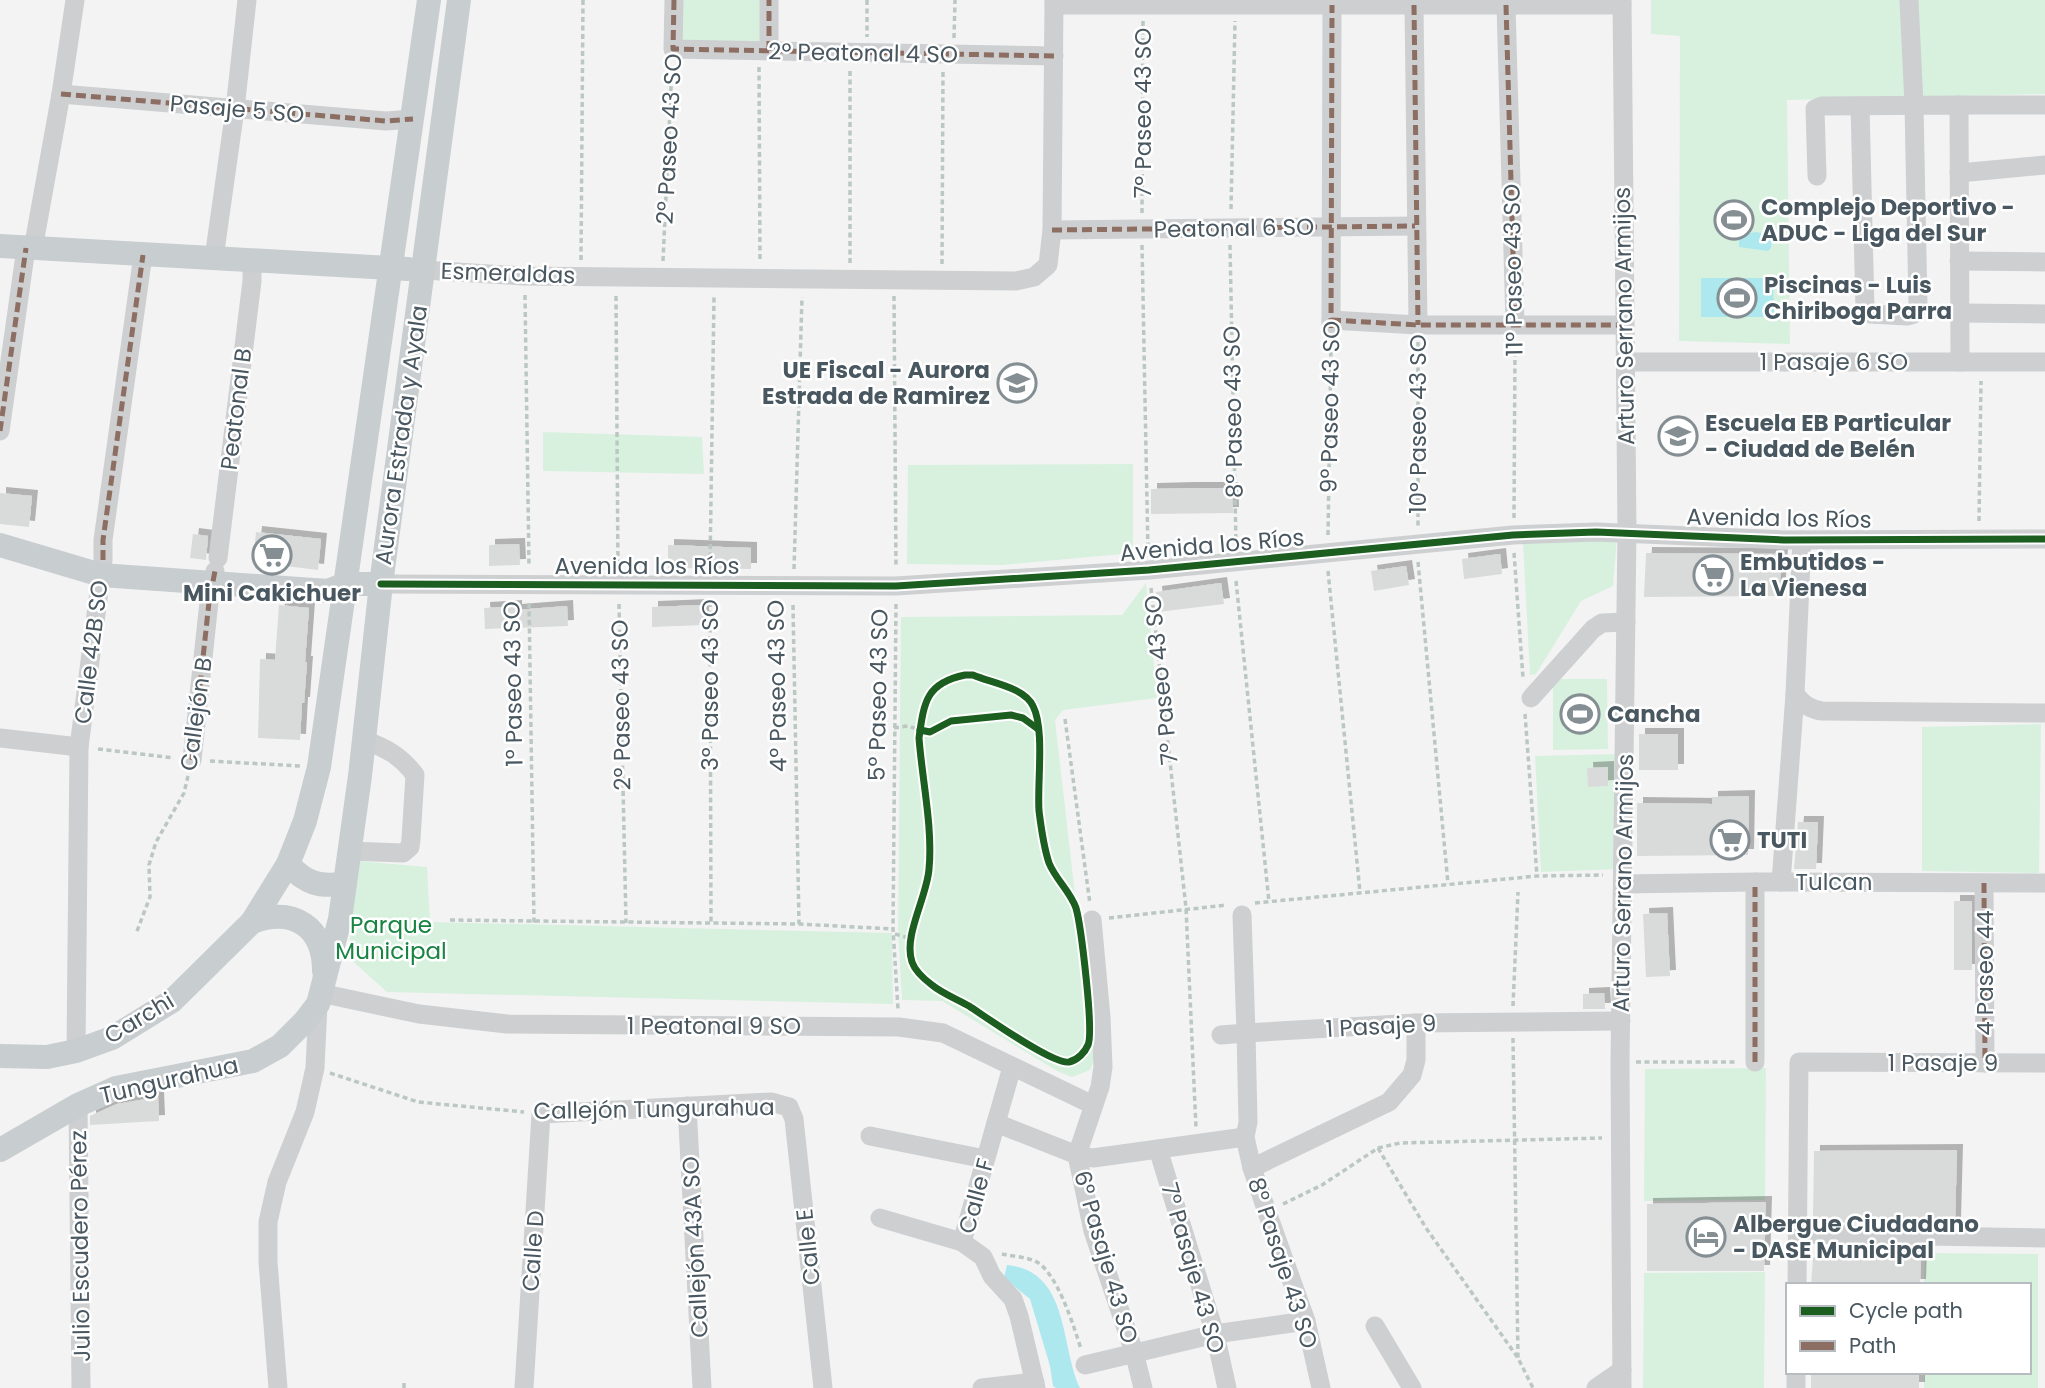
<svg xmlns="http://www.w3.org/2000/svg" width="2045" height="1388" font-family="Poppins,sans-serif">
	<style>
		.green { fill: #d8f1df }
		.water { fill: #ade8ef }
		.building { fill: #d9dbdb; filter: url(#shadow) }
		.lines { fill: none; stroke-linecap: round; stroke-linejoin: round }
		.path { stroke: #bbc7c2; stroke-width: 3.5; stroke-dasharray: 5 3.5; stroke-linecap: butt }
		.minor { stroke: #cdcfd1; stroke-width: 19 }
		.major { stroke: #c8cdd0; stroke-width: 24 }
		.quiet { stroke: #8d6e63; stroke-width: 5; stroke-dasharray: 10 5; stroke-linecap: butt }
		.cycleway-casing { stroke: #fff; stroke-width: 11 }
		.cycleway { stroke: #1b5e20; stroke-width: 7 }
		.labels { text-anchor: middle; stroke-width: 5; stroke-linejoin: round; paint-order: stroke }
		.street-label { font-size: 23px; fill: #495760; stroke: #fff }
		.poi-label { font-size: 23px; font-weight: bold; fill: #495760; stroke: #fff; text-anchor: start }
		.park-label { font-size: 23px; fill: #188342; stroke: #fff }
	</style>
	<defs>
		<filter id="shadow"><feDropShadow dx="6" dy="-6" stdDeviation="0" flood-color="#0004"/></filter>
	</defs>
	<rect width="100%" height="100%" fill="#f3f3f3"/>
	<g class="green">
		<rect x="682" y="0" width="81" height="44"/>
		<polygon points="1651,0 2045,0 2045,94 1787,100 1790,344 1679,341 1680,36 1651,34"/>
		<polygon points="543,432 702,437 704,474 543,471"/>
		<polygon points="1133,464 1133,553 1003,565 907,564 908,465"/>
		<polygon points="1617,538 1613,586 1581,601 1536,674 1530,675 1523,543"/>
		<polygon points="1146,583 1157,698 1063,710 1055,720 1094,1060 1090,1070 1072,1077 1057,1071 942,1001 902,1000 898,929 901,617 1122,615"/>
		<polygon points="1553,679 1607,679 1608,749 1553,750"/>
		<polygon points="2041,724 2039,873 1922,871 1922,727"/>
		<polygon points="1618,754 1618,869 1541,872 1535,756"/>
		<polygon points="358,861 427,867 430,922 892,933 893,1004 387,992 348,957"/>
		<polygon points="1766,1068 1765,1200 1644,1201 1645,1069"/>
		<polygon points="1925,1253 2038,1254 2038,1388 1924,1388 1924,1372 2029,1372 2029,1285 1924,1285"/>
		<polygon points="1765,1272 1764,1388 1643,1388 1644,1273"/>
	</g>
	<g class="water">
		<polygon points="1756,232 1770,235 1772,238 1771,248 1768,251 1739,247 1739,238 1744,234"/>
		<polygon points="1701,278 1773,278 1774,317 1701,317"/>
		<path d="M 1007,1265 C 1070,1271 1060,1346 1080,1388 L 1056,1388 L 1053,1386 L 1050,1366 L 1030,1299 L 1004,1278 Z"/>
	</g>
	<g class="building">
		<polygon points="1189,488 1232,488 1233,513 1151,514 1151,489"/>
		<polygon points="0,493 32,496 29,527 0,524"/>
		<polygon points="256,532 321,539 318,570 253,562"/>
		<polygon points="193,534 208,536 206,560 190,558"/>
		<polygon points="519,544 520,565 489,566 489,545"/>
		<polygon points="668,545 751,548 751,569 668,568"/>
		<polygon points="1646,553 1782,554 1779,596 1644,597"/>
		<polygon points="1500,554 1502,574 1464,579 1462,559"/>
		<polygon points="1406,566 1409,585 1374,591 1371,571"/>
		<polygon points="1221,583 1224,604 1158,612 1156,592"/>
		<polygon points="279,605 309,608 305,662 307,662 304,703 302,703 300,740 258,738 260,659 275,660"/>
		<polygon points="703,605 703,625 652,627 652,607"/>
		<polygon points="516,606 516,610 567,606 568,626 485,629 484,608"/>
		<rect x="1639" y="734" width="39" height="36"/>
		<polygon points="1608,767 1608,786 1588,787 1587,768"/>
		<polygon points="1749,796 1748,855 1637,856 1637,803 1712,804 1712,797"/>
		<polygon points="1798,822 1818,822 1816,869 1794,869"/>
		<rect x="1954" y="901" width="18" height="69"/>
		<polygon points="1667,913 1670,976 1646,977 1643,914"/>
		<polygon points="1604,993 1605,1009 1583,1009 1583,994"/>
		<polygon points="158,1097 159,1121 90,1125 90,1116 117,1104"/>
		<polygon points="1957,1150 1955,1224 1816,1222 1813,1219 1814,1151"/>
		<polygon points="1766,1202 1764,1271 1647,1271 1647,1204"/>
		<polygon points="1921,1254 1920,1285 1811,1285 1813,1258 1821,1255"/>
		<rect x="1811" y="1372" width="108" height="16"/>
	</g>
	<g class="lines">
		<g class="path">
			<polyline points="867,0 867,37"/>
			<polyline points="954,38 955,0"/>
			<polyline points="759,67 760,262"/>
			<polyline points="850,71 850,263"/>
			<polyline points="1231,209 1235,21"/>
			<polyline points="1142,213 1143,21"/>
			<polyline points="1142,245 1148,553"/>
			<polyline points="1230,245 1236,545"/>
			<polyline points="581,260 583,0"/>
			<polyline points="663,261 672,66"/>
			<polyline points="942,264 943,72"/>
			<polyline points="525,295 529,567"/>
			<polyline points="616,296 618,568"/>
			<polyline points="894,296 896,568"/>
			<polyline points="1418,342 1418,526"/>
			<polyline points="1514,518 1515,343"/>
			<polyline points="1979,521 1981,381"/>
			<polyline points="1328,535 1331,347"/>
			<polyline points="1514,553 1523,678"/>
			<polyline points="1418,562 1448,884"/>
			<polyline points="710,566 714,297"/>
			<polyline points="794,569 802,297"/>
			<polyline points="1328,571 1360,892"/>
			<polyline points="1236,581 1269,902"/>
			<polyline points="1151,588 1186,908 1196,1128"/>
			<polyline points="710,602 711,925"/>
			<polyline points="529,603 534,923"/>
			<polyline points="619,604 626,923"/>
			<polyline points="896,604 893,929 898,1009"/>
			<polyline points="793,605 799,924"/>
			<polyline points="1525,714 1537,876"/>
			<polyline points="1065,719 1090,904"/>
			<polyline points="894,728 908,726 920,730"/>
			<polyline points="98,749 174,758"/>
			<polyline points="210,761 300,766"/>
			<polyline points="1255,903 1537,876 1603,875"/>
			<polyline points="1109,918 1227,905"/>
			<polyline points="450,920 799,924 893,929"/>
			<polyline points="137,931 150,897 149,865 156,842 184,793 188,776"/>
			<polyline points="895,934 909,938"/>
			<polyline points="1513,1006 1518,892"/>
			<polyline points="1513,1038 1518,1358"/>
			<polyline points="1636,1062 1737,1062"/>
			<polyline points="330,1073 418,1102 524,1112"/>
			<polyline points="1378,1148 1426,1228 1518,1358 1533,1388"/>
			<polyline points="1283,1204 1322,1185 1378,1148 1400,1143 1602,1138"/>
			<path d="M 1002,1254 C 1012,1256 1025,1257 1035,1261 C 1057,1271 1074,1327 1081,1349"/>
			<polyline points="404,1383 404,1388"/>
		</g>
		<g class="minor">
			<polyline points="674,0 673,49 1054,56"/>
			<polyline points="1622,0 1627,532 1620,1062 1622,1388"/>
			<polyline points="1054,5 1622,5"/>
			<polyline points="1414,5 1418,325"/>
			<polyline points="1506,5 1515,324"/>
			<polyline points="769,51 769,0"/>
			<polyline points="61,94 386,121 413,119"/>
			<polyline points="1959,105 2045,105"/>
			<polyline points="1860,106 1865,309 1870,314 1907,316 1914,314 1918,306 1914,105 1909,0"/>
			<polyline points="1959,173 2045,165"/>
			<polyline points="1817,176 1815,109 1822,106 1959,105 1960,362"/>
			<polyline points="1052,230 1415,226"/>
			<polyline points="33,249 61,94 75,0"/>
			<polyline points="214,258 235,109 247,0"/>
			<polyline points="1959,261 2045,262"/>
			<polyline points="424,270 524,276 1016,281 1034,277 1048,265 1052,230 1054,0"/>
			<polyline points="1960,313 2045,314"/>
			<polyline points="1331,320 1418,325 1624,325"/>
			<polyline points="1331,328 1332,5"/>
			<polyline points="1624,362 2045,362"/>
			<polyline points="0,431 26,248"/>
			<polyline points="218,558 252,281 252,261"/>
			<polyline points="381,584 896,586 1149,570 1513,535 1596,532 1784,540 2045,539"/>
			<path d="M 1795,694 C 1803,704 1809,709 1822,711 L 2045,713"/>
			<polyline points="1531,698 1593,629 1602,623 1626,622"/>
			<polyline points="0,738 79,747"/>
			<polyline points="192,760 209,602 215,571"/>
			<path d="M 349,851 L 403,853 L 410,847 L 411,839 L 415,775 C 401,756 386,748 364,740"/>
			<polyline points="1781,882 1795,694 1802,540"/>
			<polyline points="1984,883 1985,1063"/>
			<polyline points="1623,884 1755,882 2045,883"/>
			<polyline points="1092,920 1101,1017 1103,1067 1100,1087 1077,1155 1093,1231 1134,1352 1143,1388"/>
			<polyline points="320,993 419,1014 507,1024 899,1027 943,1033 1093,1105"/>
			<polyline points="1221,1035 1246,1033 1242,915"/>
			<polyline points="76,1051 79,747 103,560 103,540 143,255"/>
			<polyline points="1755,1062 1755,882"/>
			<polyline points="78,1105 81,1388"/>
			<polyline points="687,1106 702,1388"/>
			<polyline points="996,1123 1077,1155 1093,1158 1245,1137"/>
			<polyline points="870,1136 985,1159"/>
			<polyline points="1158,1149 1215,1334 1227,1388"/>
			<polyline points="1252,1168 1389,1102 1412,1075 1416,1060 1416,1023"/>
			<polyline points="880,1218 962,1242 983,1257 992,1276 1013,1299 1019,1316 1036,1388"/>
			<polyline points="1797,1234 2045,1238"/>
			<polyline points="962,1242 1012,1067"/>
			<polyline points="1797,1285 1799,1062 2045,1063"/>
			<polyline points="1375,1326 1412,1388"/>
			<polyline points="1085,1365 1215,1334 1306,1321"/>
			<polyline points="278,1388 268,1262 268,1222 277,1182 305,1112 315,1068 318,1004"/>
			<polyline points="524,1388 541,1114 771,1102 789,1107 794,1119 823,1388"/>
			<polyline points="982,1388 1035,1382"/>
			<polyline points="1321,1388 1306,1321 1267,1212 1252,1168 1245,1137 1248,1122 1246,1033 1416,1023 1621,1021"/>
			<polyline points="1596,1388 1622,1370"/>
			<polyline points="1796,1388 1796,1372"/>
		</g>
		<g class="major">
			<polyline points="0,246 408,269"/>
			<polyline points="0,545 101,575 328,591 346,584 381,584"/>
			<path d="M 288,864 C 305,883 320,888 345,883"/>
			<path d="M 252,922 C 293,907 324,926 324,971"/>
			<polyline points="0,1056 47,1057 76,1051 112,1038 172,1001 252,922 288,864 305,821 319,767 429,0"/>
			<polyline points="0,1150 78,1105 116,1088 253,1061 280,1046 305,1021 318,1004 340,919 360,776 381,584 459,0"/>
		</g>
		<g class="quiet">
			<polyline points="674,0 673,49 1054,56"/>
			<polyline points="1414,5 1418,325"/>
			<polyline points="1506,5 1515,324"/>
			<polyline points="769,51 769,0"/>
			<polyline points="61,94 386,121 413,119"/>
			<polyline points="1052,230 1415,226"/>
			<polyline points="1331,320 1418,325 1624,325"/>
			<polyline points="1331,328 1332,5"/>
			<polyline points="0,431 26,248"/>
			<polyline points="103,560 103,540 143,255"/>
			<polyline points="192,760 209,602 215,571"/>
			<polyline points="1984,883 1985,1063"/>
			<polyline points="1755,1062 1755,882"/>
		</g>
		<g class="cycleway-casing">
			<g id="cycleway">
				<polyline points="381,584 896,586 1149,570 1513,535 1596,532 1784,540 2045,539"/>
				<path d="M 965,675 L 973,675 C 991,683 1024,687 1033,706 C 1045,729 1037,783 1039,811 C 1041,827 1044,848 1049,863 C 1056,880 1070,891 1076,908 C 1081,926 1094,1031 1088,1045 C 1085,1052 1078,1060 1069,1062 C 1053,1065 986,1017 969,1006 C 957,999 943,994 932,985 C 924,979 915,971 912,962 C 903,936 927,897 929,869 C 933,828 922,779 919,738 C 924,702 926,683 965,675 Z"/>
				<polyline points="920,730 930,732 951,721 1011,715 1023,718 1038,729"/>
			</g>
		</g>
		<use href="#cycleway" class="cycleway"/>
	</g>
	<defs>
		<g id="stadium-ring" transform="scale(2.0125)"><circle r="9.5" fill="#fff" stroke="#848e93" stroke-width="1.5"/><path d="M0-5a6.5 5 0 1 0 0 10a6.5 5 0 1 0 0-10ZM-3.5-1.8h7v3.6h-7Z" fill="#848e93"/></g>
		<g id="school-ring" transform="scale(2.0125)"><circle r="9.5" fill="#fff" stroke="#848e93" stroke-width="1.5"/><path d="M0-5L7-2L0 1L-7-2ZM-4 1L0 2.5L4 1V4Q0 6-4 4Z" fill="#848e93"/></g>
		<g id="supermarket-ring" transform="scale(2.0125)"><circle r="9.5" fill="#fff" stroke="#848e93" stroke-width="1.5"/><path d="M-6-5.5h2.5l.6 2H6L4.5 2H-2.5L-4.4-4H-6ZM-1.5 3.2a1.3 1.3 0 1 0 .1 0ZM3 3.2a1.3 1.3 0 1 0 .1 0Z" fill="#848e93"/></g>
		<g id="hotel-ring" transform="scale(2.0125)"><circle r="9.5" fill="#fff" stroke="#848e93" stroke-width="1.5"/><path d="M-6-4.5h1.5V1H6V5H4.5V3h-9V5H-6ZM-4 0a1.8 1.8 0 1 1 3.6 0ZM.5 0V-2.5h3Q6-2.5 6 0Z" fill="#848e93"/></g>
	</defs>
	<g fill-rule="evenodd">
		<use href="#stadium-ring" x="1734" y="220"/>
		<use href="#stadium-ring" x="1737" y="298"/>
		<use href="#school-ring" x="1017" y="383"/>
		<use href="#school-ring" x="1678" y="436"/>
		<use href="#supermarket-ring" x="272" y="555"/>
		<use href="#supermarket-ring" x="1713" y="575"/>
		<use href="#stadium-ring" x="1580" y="714"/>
		<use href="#supermarket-ring" x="1730" y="840"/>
		<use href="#hotel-ring" x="1706" y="1237"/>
	</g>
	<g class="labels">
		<g class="street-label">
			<text transform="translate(863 53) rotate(1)" y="8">2º Peatonal 4 SO</text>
			<text transform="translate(237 109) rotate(5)" y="8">Pasaje 5 SO</text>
			<text transform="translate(1143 113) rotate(-90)" y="8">7º Paseo 43 SO</text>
			<text transform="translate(669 139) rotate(-87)" y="8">2º Paseo 43 SO</text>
			<text transform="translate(1234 228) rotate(-1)" y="8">Peatonal 6 SO</text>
			<text transform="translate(1513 270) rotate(-91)" y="8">11º Paseo 43 SO</text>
			<text transform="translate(508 273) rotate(2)" y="8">Esmeraldas</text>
			<text transform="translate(1624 316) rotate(-91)" y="8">Arturo Serrano Armijos</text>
			<text x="1834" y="370">1 Pasaje 6 SO</text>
			<text transform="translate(1330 407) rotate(-89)" y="8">9º Paseo 43 SO</text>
			<text transform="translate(236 409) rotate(-83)" y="8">Peatonal B</text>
			<text transform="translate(1233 412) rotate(-91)" y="8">8º Paseo 43 SO</text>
			<text transform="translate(1418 424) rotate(-90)" y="8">10º Paseo 43 SO</text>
			<text transform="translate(401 435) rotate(-82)" y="8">Aurora Estrada y Ayala</text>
			<text transform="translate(1779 518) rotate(1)" y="8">Avenida los Ríos</text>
			<text transform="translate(1212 545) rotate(-5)" y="8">Avenida los Ríos</text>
			<text x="647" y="574">Avenida los Ríos</text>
			<text transform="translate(91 652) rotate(-83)" y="8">Calle 42B SO</text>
			<text transform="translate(1161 680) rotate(-96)" y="8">7º Paseo 43 SO</text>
			<text transform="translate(513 684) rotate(-91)" y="8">1º Paseo 43 SO</text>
			<text transform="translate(710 685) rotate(-90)" y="8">3º Paseo 43 SO</text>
			<text transform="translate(777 686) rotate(-91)" y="8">4º Paseo 43 SO</text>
			<text transform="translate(878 695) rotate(-89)" y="8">5º Paseo 43 SO</text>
			<text transform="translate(621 705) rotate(-91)" y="8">2º Paseo 43 SO</text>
			<text transform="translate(196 714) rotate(-82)" y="8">Callejón B</text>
			<text x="1834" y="890">Tulcan</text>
			<text transform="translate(1623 883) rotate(-89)" y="8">Arturo Serrano Armijos</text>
			<text transform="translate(1985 973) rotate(-90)" y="8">4 Paseo 44</text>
			<text transform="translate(139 1018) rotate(-31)" y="8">Carchi</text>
			<text x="714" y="1034">1 Peatonal 9 SO</text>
			<text transform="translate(1381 1026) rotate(-3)" y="8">1 Pasaje 9</text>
			<text x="1943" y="1071">1 Pasaje 9</text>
			<text transform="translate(169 1080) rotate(-13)" y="8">Tungurahua</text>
			<text transform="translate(654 1109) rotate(-1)" y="8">Callejón Tungurahua</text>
			<text transform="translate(976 1196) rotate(-75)" y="8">Calle F</text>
			<text transform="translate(80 1246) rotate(-91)" y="8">Julio Escudero Pérez</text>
			<text transform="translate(695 1247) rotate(-93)" y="8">Callejón 43A SO</text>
			<text transform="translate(808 1247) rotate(-96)" y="8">Calle E</text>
			<text transform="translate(533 1251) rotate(-86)" y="8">Calle D</text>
			<text transform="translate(1106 1257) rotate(74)" y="8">6° Pasaje 43 SO</text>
			<text transform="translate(1283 1263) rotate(72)" y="8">8° Pasaje 43 SO</text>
			<text transform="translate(1193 1268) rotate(74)" y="8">7° Pasaje 43 SO</text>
		</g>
		<g class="poi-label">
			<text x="1761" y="215">Complejo Deportivo -<tspan x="1761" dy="26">ADUC - Liga del Sur</tspan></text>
			<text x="1764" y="293">Piscinas - Luis<tspan x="1764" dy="26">Chiriboga Parra</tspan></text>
			<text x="990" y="378" text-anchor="end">UE Fiscal - Aurora<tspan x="990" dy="26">Estrada de Ramirez</tspan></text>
			<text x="1705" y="431">Escuela EB Particular<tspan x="1705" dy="26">- Ciudad de Belén</tspan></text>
			<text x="1740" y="570">Embutidos -<tspan x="1740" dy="26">La Vienesa</tspan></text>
			<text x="272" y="601" text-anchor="middle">Mini Cakichuer</text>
			<text x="1607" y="722">Cancha</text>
			<text x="1757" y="848">TUTI</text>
			<text x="1733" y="1232">Albergue Ciudadano<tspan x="1733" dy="26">- DASE Municipal</tspan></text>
		</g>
		<g class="park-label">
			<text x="391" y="933">Parque<tspan x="391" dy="26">Municipal</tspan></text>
		</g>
	</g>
	<rect x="1786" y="1283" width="245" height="91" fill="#ffffff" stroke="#b6bcbf" stroke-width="2"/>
	<rect x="1800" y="1306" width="35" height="10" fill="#1b5e20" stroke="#b6bcbf" stroke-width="2"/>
	<text x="1849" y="1318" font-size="21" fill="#495760">Cycle path</text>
	<rect x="1800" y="1341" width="35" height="10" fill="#8d6e63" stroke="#b6bcbf" stroke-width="2"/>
	<text x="1849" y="1353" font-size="21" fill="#495760">Path</text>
</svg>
